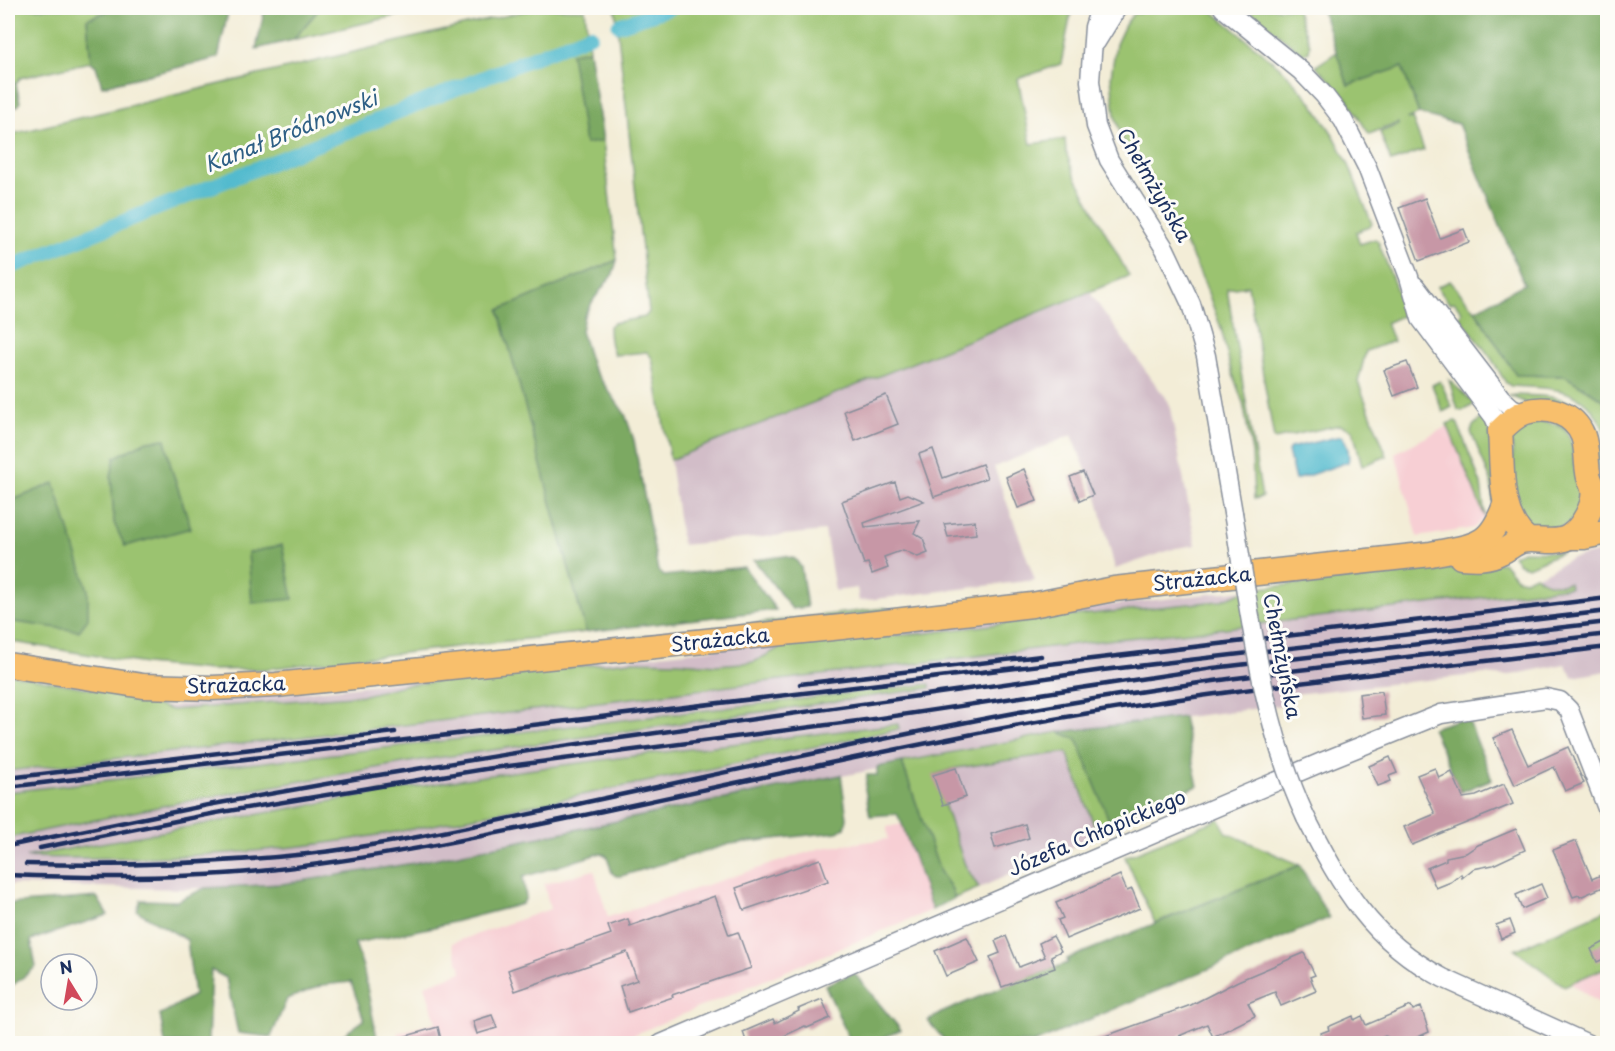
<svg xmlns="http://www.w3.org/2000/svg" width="1615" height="1051" font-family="'Playpen Sans',sans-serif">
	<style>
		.built { fill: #f7cfd4 }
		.industrial { fill: #d2bdc8 }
		.green { fill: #9bc36f; stroke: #5b7966; stroke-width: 1.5 }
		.forest { fill: #7ca962; stroke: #4c6c60; stroke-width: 1.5 }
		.water { fill: #50b9cd; stroke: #367496; stroke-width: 1.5 }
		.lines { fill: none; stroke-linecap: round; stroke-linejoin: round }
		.canal { stroke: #50b9cd; stroke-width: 15 }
		.building { fill: #c797a6 }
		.minor-casing { stroke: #878e9a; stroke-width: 21 }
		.major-casing { stroke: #878e9a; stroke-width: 27 }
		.minor { stroke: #fff; stroke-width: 18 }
		.major { stroke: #f8bf6c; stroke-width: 24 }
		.rail { stroke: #1b2f5e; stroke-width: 4.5 }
		.minor-bridge-casing { stroke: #878e9a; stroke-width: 21; stroke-linecap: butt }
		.minor-bridge { stroke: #fff; stroke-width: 18 }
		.labels { text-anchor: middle; stroke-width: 6; stroke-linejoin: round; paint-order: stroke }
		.street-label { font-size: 20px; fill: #1b2f5e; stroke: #fdfcf7 }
		.water-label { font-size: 21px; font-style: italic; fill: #2e5f85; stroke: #fdfcf7 }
	</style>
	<rect width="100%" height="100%" fill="#fdfcf7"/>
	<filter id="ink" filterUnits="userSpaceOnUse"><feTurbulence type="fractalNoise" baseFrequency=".0167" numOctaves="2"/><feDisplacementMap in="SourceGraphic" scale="12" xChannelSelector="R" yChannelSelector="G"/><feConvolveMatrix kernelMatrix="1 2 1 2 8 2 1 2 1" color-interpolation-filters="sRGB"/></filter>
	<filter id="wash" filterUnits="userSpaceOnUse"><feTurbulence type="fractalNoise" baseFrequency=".008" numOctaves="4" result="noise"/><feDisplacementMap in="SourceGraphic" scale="24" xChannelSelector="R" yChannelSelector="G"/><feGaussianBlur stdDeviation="1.35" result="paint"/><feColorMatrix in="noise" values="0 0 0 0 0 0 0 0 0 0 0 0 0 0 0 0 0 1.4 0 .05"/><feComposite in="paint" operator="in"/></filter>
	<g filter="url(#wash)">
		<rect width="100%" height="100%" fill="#f3edd7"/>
		<g class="built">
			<polygon points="1448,426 1485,517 1474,528 1418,537 1395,453"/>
			<polygon points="902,824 932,910 614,1043 401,1044 397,1033 436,1022 425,985 462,972 452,943 550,909 544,884 594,870 608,917 821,848 888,839 887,827"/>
			<polygon points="1607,967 1607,1009 1570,983"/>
		</g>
		<g class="industrial">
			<polygon points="1090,293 1169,403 1196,545 1176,548 1115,569 1098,500 1072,435 994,467 1035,580 859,601 857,588 835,591 825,531 682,545 670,460"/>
			<polygon points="1607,551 1607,671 1573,677 1565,664 1505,676 1484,674 1285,695 1286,705 1059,732 414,863 282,884 181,889 8,885 8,723 772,643 1433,569 1440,568 1507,580 1538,582 1538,576 1572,558"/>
			<polygon points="1067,752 1098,836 979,888 965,865 933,775 956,768"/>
		</g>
		<g class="green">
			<polygon points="8,8 116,8 87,19 91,62 20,78 16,84 8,81"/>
			<polygon points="320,8 429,8 293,40"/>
			<polygon points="537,8 585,9 589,50 572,53 586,144 603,141 617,260 500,311 586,632 265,669 210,670 145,664 8,641 8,135"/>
			<path d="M 615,8 L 1072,8 L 1061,64 L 1018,79 L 1031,144 L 1065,139 L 1066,152 L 1074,174 L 1129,276 L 670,460 L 652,358 L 647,352 L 615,355 C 610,348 609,334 609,326 L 613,323 L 645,317 L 649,312 Z"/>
			<polygon points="1152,8 1184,9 1200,8 1211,10 1283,70 1310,100 1334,136 1349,165 1372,224 1370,227 1356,232 1360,244 1375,239 1378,241 1405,312 1404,315 1386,323 1393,341 1366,351 1358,382 1387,456 1362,466 1353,430 1340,425 1274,439 1248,286 1227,289 1262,497 1254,499 1252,453 1243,403 1230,366 1221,328 1204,282 1190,252 1131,156 1122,138 1115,116 1111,76 1116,44 1125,25 1133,14"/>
			<polygon points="1246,8 1296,8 1310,45 1309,51 1303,54"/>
			<polygon points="1337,52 1348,85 1402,66 1419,114 1407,119 1412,118 1424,150 1391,162 1380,132 1398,125 1398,123 1369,134 1346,97 1316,66"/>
			<path d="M 1450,281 L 1475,310 L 1516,375 L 1565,376 L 1604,400 L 1607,412 L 1607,439 C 1592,388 1557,388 1511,386 L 1506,383 L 1491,358 L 1460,317 L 1462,312 L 1454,302 L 1449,303 L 1437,287 Z"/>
			<polygon points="1449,380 1475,404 1462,411 1458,410"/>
			<polygon points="1440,381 1452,407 1443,412 1432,385"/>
			<path d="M 1517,395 C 1533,396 1550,395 1564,400 C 1595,412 1607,454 1607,484 L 1597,468 L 1595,447 L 1522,401 L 1510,396 Z"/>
			<polygon points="1484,416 1489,424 1495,489 1494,513 1491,481 1471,432 1473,426"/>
			<polygon points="1455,421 1457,422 1481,484 1485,517 1447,424"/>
			<path d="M 1542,422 C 1582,425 1569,455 1577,481 C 1579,488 1583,492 1588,497 C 1579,514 1567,532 1545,529 C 1538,529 1533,526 1526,525 L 1514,505 L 1512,432 L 1523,425 Z"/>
			<polygon points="1523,551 1562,552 1528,567 1519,564 1513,555"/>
			<path d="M 1503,562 L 1516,578 L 1525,580 L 1535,575 C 1545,585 1556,585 1569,583 L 1570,587 L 1200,631 L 1116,639 L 542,709 L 8,771 L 8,674 L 115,693 L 172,710 L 365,695 L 404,685 L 631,661 L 678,662 L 717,665 L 754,662 L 785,645 L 927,633 L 1031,620 L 1219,601 L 1250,589 L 1433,569 L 1462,568 Z"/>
			<polygon points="885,608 899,611 587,643"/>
			<polygon points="930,684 930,688 415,761 177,803 8,838 8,792"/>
			<path d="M 898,724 L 899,729 C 783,753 668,778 552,801 C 469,818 386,836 302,846 C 209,857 120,860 26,857 C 172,830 318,802 465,779 C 609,757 753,742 898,724 Z"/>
			<polygon points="1059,732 1077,739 1113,829 1098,836 1067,752 956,768 934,775 965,865 979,888 955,898 950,886 940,873 902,762"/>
			<polygon points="1219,819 1227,833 1300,865 1155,923 1125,857"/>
			<polygon points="1607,910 1607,967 1564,986 1515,950"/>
		</g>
		<g class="forest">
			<polygon points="116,8 229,8 218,58 102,86 96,66 91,62 87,19"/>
			<polygon points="265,8 320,8 293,40 256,49"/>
			<polygon points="1321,8 1607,8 1607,412 1604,400 1565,376 1516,375 1475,310 1524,284 1458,124 1419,114 1402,67 1348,85"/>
			<polygon points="589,50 603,141 585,144 571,53"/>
			<polygon points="8,81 16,84 20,102 18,106 8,110"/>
			<polygon points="617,260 613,274 594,299 584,316 581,331 592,367 625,414 634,440 658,571 664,576 744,567 776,610 586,632 499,310"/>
			<polygon points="165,439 171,467 191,528 125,546 114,523 111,476 115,457 147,441"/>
			<polygon points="54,483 88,590 88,619 79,631 8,621 8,502"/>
			<polygon points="282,545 293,599 252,603 248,553"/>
			<polygon points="785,556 795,559 801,567 807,607 792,609 754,560"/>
			<polygon points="1183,717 1198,786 1110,823 1077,739 1059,732"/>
			<polygon points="1468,719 1492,779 1461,792 1432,728 1457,720"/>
			<polygon points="902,762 940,872 950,886 955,898 932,910 902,824 897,814 870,816 865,789 867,775 877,775 877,767"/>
			<polygon points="841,775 847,818 845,828 837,832 730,844 621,876 616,876 612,873 607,856 601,853 523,877 526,898 522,904 434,927 355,943 363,967 378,1043 332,1043 364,1020 351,982 323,985 287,999 271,1037 238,1033 226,978 211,970 208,1043 165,1043 160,1015 194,995 187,940 137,911 141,900 177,901 205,888 282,884 414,863"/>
			<polygon points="1300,865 1329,918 1034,1043 947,1043 928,1021 941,1013 1007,985 1068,963 1067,959"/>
			<polygon points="97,897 108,915 31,940 36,967 8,989 8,904"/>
			<polygon points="854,973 901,1030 871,1043 851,1043 825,985"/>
		</g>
		<path class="water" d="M 1341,436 C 1347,440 1350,455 1348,462 L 1295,480 L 1288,451 L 1290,448 Z"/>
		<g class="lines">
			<g class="canal">
				<polyline points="619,25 670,8"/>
				<polyline points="8,268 590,35"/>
			</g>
		</g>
		<g id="blocks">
			<g class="building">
				<polygon points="1425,198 1440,238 1464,229 1469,242 1419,261 1399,208"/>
				<polygon points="1407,362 1417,387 1394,396 1384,370"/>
				<polygon points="886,395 898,424 855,441 844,411"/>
				<polygon points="933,449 943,478 982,464 987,478 934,497 919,454"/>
				<polygon points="1024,469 1037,501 1018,508 1006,477"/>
				<polygon points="1083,472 1093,495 1080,501 1070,477"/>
				<polygon points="895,482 900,497 908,494 924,501 864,523 865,527 920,521 914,533 923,538 928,553 918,557 903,550 884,557 888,568 872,574 868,563 864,564 842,501"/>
				<polygon points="975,521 976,534 948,537 944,524"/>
				<polygon points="1382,691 1385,715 1362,718 1359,694"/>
				<polygon points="1512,730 1528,765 1568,747 1584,783 1565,791 1554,767 1515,785 1493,738"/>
				<polygon points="1390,757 1397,773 1389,776 1391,781 1378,786 1369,766"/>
				<polygon points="956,768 966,797 943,805 933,775"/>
				<polygon points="1435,768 1439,778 1452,772 1463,798 1476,796 1504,784 1513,804 1412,845 1404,827 1435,814 1417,775"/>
				<polygon points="1025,824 1029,838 995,848 991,834"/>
				<polygon points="1516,829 1525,850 1493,865 1473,869 1462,878 1461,874 1451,882 1436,888 1427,868 1446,860 1446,857 1466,853 1478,845"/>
				<polygon points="1576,841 1592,879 1608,872 1608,885 1580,897 1579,895 1573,897 1553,850"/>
				<polygon points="820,859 828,881 744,910 736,888"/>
				<polygon points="1120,875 1127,891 1132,889 1140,908 1066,939 1058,920 1063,918 1056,903"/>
				<polygon points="1541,884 1547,898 1522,909 1516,895"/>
				<polygon points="715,896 729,935 738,932 751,968 672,995 673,997 628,1012 620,986 637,980 627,952 515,991 508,970 611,934 608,926 628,919 630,926"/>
				<polygon points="1510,920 1515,933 1501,939 1496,925"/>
				<polygon points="1006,936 1019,967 1045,957 1039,943 1053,936 1061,951 1051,956 1055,968 1002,987 990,957 1000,953 995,941"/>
				<polygon points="967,937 979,962 946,976 935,951"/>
				<polygon points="1608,940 1608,957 1597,962 1591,949"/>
				<polygon points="1304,953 1315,975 1310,977 1316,991 1281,1006 1275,992 1248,1003 1255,1016 1213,1037 1207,1024 1179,1036 1181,1044 1090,1044 1089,1042 1191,1005 1238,981"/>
				<polygon points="822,999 830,1018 807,1028 805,1026 767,1044 747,1044 743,1032 773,1019 775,1023 799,1011 798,1009"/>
				<polygon points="1411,1006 1413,1010 1421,1007 1429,1032 1402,1044 1390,1044 1388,1037 1385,1036 1367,1044 1325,1044 1321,1033 1329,1030 1328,1027 1353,1016 1354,1020 1362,1016 1366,1025"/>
				<polygon points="492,1015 497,1028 477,1034 473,1021"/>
				<polygon points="438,1027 442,1044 393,1044 392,1040"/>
			</g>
		</g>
	</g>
	<g filter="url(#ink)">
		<use href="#blocks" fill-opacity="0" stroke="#878e9a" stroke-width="1.5"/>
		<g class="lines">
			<g class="minor-casing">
				<g id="minor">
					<polyline points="1100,8 1094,27 1090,81 1096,126 1109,160 1165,249 1191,304 1206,356 1233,513"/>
					<polyline points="1223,8 1301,71 1324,95 1343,120 1367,167 1409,277 1421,319 1494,417 1500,431"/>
					<polyline points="1096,42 1117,8"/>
					<polyline points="1415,286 1501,398 1512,408 1524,413"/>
					<path d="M 1306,818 C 1342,888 1371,940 1443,978 L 1588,1044"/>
					<polyline points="661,1044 1322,762 1441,714 1546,698 1560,701 1569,710 1608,811"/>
				</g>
			</g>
			<g class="major-casing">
				<g id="major">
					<polyline points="1570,537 1584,537 1608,532"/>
					<path d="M 1461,557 C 1475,558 1488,559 1501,552 C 1508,549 1513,544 1521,541 C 1536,537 1557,546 1570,536 C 1582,528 1596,504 1593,489 C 1592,483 1588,478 1588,472 C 1586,460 1587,447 1583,436 C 1574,413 1548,405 1526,412 C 1516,415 1507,424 1500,431 C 1503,466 1497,517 1528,540"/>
					<path d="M 8,665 L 143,686 L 213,688 L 276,685 L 842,627 L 1032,605 L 1114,589 L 1431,554 C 1474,545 1489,549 1505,505"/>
				</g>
			</g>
			<use href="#minor" class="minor"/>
			<use href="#major" class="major"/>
			<g class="rail">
				<polyline points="800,684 1041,656"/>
				<polyline points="8,778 395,732"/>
				<polyline points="8,787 1608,598"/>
				<polyline points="8,846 208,805 354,779 528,751 1103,670 1608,611"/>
				<polyline points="40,848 216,813 485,769 881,718 1213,668 1608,622"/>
				<path d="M 26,864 C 120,866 214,864 307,854 C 395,844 482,824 568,806 C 699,778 831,749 962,723 C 1175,680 1392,659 1608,634"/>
				<path d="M 8,875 C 91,878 176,879 260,871 C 368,860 474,838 580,816 C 708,789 835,761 963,736 C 1176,693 1392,672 1608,647"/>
			</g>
			<g class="minor-bridge-casing">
				<path id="minor-bridge" d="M 1233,513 C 1251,616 1261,722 1306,818"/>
			</g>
			<use href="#minor-bridge" class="minor-bridge"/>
		</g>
	</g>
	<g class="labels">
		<g class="street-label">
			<text transform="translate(1154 185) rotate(60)" y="7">Chełmżyńska</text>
			<text transform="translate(1202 579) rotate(-6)" y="7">Strażacka</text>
			<text transform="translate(720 640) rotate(-6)" y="7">Strażacka</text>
			<text transform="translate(1282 656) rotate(79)" y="7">Chełmżyńska</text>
			<text transform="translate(236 685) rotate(-2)" y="7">Strażacka</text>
			<text transform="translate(1097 833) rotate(-23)" y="7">Józefa Chłopickiego</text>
		</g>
		<g class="water-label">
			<text transform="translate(291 132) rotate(-22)" y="7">Kanał Bródnowski</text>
		</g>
	</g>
	<rect width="1615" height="1051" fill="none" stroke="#fdfcf7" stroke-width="30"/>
	<g transform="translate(69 982) rotate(349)"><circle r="28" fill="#fdfcf7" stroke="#a3aaba" stroke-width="1.5"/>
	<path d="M0-4.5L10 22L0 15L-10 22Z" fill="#d1495b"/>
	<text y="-9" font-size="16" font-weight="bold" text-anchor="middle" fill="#1b2f5e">N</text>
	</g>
</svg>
